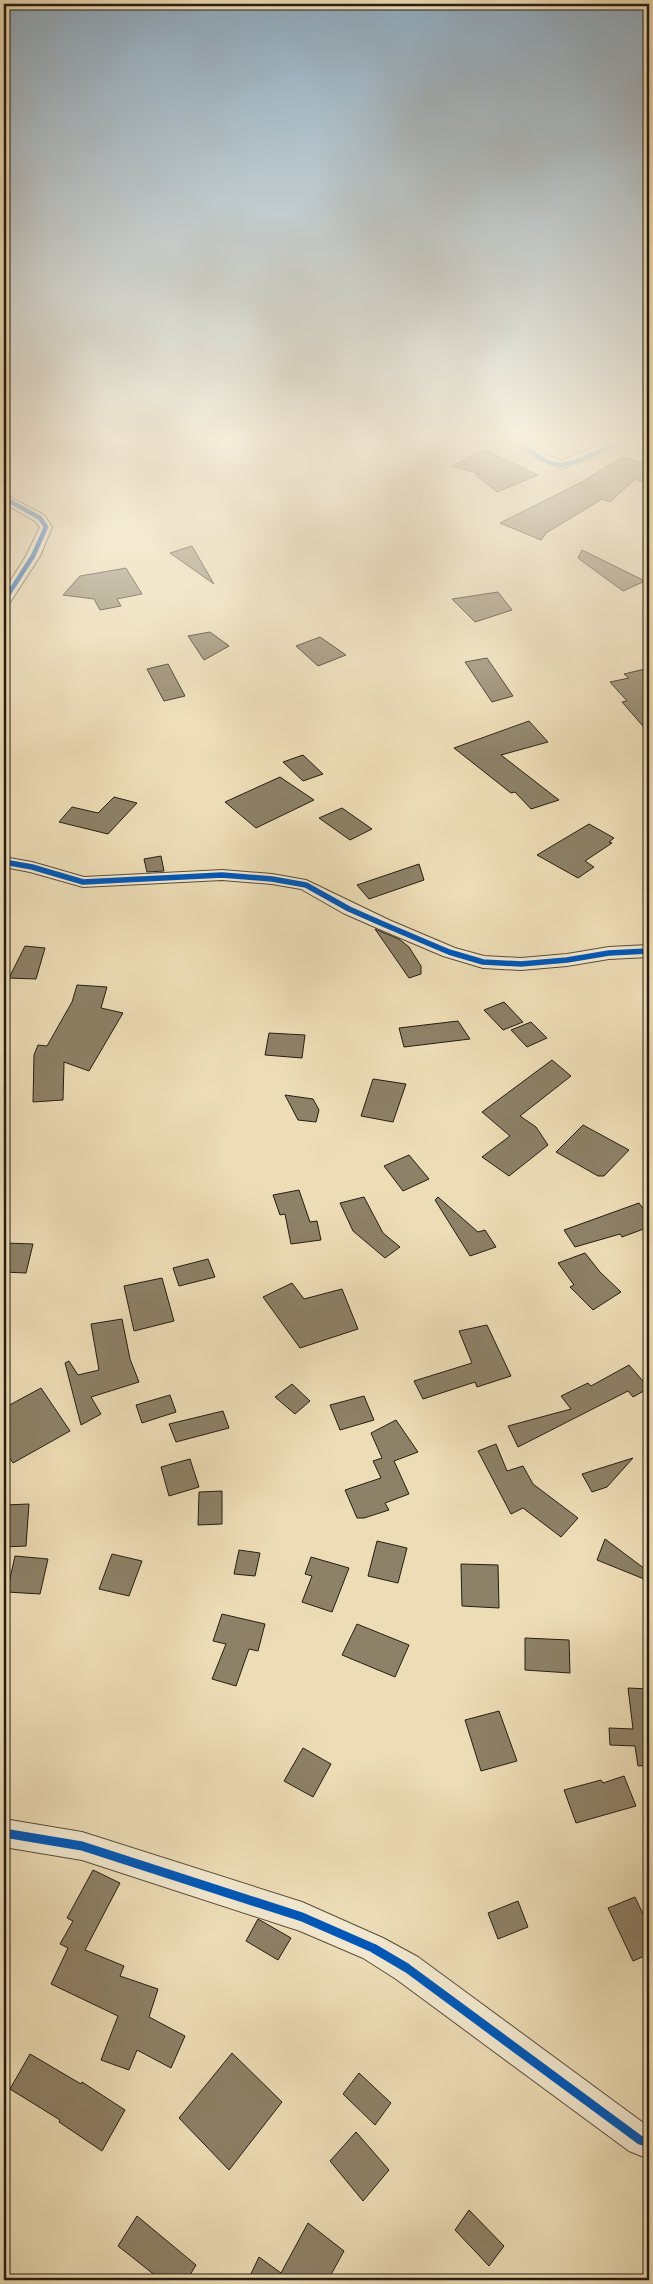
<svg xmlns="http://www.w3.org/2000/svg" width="653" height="2284" font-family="'IM FELL DW Pica',serif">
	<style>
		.building { fill: #8d8167; stroke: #261d12 }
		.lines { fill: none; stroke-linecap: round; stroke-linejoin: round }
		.minor-casing { stroke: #584d3b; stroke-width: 2 }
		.minor { fill: #f3e9d0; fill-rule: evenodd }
		.cycleway-far2-casing { stroke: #f3e9d0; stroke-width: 6 }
		.cycleway-far1-casing { stroke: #f3e9d0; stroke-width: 8 }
		.cycleway-casing { stroke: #f3e9d0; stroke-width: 12 }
		.cycleway-far2 { stroke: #0057b8; stroke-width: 4.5 }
		.cycleway-far1 { stroke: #0057b8; stroke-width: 5.5 }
		.cycleway { stroke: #0057b8; stroke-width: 9 }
	</style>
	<rect width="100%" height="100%" fill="#edddb6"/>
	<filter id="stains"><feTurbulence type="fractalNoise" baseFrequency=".004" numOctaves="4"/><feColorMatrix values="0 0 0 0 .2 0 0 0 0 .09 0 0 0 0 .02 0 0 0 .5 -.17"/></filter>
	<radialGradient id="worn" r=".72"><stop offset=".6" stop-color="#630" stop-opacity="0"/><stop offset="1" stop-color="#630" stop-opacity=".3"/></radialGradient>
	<g class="building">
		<polygon points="484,450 538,475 497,492 476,475 480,474 452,466"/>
		<polygon points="622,457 649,465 649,485 635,479 610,502 602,499 546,533 541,540 500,523 582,482"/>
		<polygon points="192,546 214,584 170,553"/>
		<polygon points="582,550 645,581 623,591 578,558"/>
		<polygon points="126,568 142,594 117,599 121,606 100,610 94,599 63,595 80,576"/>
		<polygon points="498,592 512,610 475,622 452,599"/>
		<polygon points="210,632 229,646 204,660 188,636"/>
		<polygon points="320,637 346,655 318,666 296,646"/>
		<polygon points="487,658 513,696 492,702 465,662"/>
		<polygon points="168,664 185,696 164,701 147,669"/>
		<polygon points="649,668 649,733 622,702 627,701 610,682 629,678 624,674"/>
		<polygon points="529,721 548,742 501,755 559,800 531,809 515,792 511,793 454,748"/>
		<polygon points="303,755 323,774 303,781 283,762"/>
		<polygon points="280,777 314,800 256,828 225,802"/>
		<polygon points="114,797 137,803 108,834 59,822 72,807 98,813"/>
		<polygon points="342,808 372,829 350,840 319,818"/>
		<polygon points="589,824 614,838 609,842 612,843 585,861 594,867 578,878 537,855"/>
		<polygon points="161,856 164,871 147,872 144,859"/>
		<polygon points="419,864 424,880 369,899 357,885"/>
		<polygon points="375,929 399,939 409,947 421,966 421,974 409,978"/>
		<polygon points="25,946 45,948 36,979 9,978"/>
		<polygon points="77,985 107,987 101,1008 123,1013 89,1071 64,1062 63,1100 33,1102 34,1055 38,1045 47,1046 72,1002"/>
		<polygon points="504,1002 523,1022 503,1030 484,1010"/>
		<polygon points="458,1021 470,1039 404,1047 399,1028"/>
		<polygon points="531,1022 547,1038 527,1047 511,1030"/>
		<polygon points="269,1033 305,1035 302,1058 265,1055"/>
		<polygon points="552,1060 571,1076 520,1116 536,1127 548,1145 509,1176 482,1157 510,1136 482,1112"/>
		<polygon points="373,1079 406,1084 393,1122 361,1116"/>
		<polygon points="285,1095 313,1099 319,1110 316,1122 298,1120"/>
		<polygon points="583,1125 629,1150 604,1176 598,1176 556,1152"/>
		<polygon points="409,1155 429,1179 403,1191 384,1166"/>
		<polygon points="299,1190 310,1222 317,1221 321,1240 291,1244 285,1214 280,1215 273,1195"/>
		<polygon points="364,1197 383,1233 400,1247 385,1258 353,1231 340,1203"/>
		<polygon points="438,1197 478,1232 485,1230 496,1247 470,1256 435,1200"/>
		<polygon points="639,1203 649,1217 649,1227 622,1237 620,1234 575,1247 564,1230"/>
		<polygon points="4,1243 33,1244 26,1273 4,1272"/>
		<polygon points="585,1253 600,1272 621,1292 593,1310 570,1287 574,1285 558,1263"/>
		<polygon points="208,1259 215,1277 179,1286 173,1268"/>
		<polygon points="162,1278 174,1321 134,1331 124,1286"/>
		<polygon points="292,1283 304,1299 342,1289 358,1329 300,1348 263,1297"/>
		<polygon points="122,1319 130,1359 139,1382 91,1397 101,1414 81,1425 65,1363 69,1361 78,1375 99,1370 91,1324"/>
		<polygon points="487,1325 511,1376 477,1387 475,1382 423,1399 414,1381 472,1363 459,1331"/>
		<polygon points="629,1365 649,1388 633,1397 628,1391 518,1447 508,1426 571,1409 561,1396 588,1383 591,1386"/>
		<polygon points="292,1384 310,1401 295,1414 275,1397"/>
		<polygon points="41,1388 70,1431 13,1463 4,1449 4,1408"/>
		<polygon points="170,1395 176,1412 142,1423 136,1405"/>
		<polygon points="364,1396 374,1420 340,1430 330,1405"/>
		<polygon points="223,1411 229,1428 176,1442 169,1424"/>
		<polygon points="396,1420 418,1452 394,1461 409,1494 385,1503 389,1510 364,1518 357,1518 345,1490 381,1478 373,1461 382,1458 371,1433"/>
		<polygon points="496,1444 507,1471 523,1466 533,1484 578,1518 561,1537 523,1508 511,1514 478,1451"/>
		<polygon points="633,1458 607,1487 592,1492 582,1474"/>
		<polygon points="190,1459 199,1487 169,1496 161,1467"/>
		<polygon points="222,1491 222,1524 198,1525 199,1492"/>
		<polygon points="29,1504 26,1546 4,1547 4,1505"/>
		<polygon points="605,1539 649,1572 649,1581 597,1560"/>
		<polygon points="377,1541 407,1548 398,1583 368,1576"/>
		<polygon points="239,1550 260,1553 255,1576 234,1574"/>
		<polygon points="112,1554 142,1561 129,1596 99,1589"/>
		<polygon points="15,1556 48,1559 40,1594 7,1592"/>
		<polygon points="311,1557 349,1568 332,1612 302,1602 312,1576 305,1574"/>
		<polygon points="461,1564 498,1565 499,1608 462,1606"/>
		<polygon points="222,1614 265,1624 258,1651 249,1649 236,1686 212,1679 226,1644 213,1641"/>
		<polygon points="357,1624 409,1645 395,1677 342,1655"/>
		<polygon points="525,1638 569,1640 570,1673 525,1670"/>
		<polygon points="628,1688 649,1689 649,1765 638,1766 635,1746 610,1745 609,1728 633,1729"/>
		<polygon points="499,1711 517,1761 481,1771 465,1720"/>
		<polygon points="303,1748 331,1764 313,1797 284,1781"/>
		<polygon points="624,1776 636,1806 576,1823 564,1790 601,1780 603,1783"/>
		<polygon points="93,1870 120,1883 85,1950 124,1966 120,1976 158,1989 149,2017 185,2036 171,2068 137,2050 129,2070 101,2060 118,2016 51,1984 68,1948 60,1944 73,1921 67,1918"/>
		<polygon points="635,1897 649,1927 649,1954 633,1961 608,1908"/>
		<polygon points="518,1901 528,1927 498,1939 488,1913"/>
		<polygon points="258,1919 291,1938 278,1960 246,1941"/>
		<polygon points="232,2053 282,2102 229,2170 179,2118"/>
		<polygon points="30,2054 81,2084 82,2082 125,2110 102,2151 59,2122 60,2120 10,2089"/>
		<polygon points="359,2073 391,2103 375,2125 343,2094"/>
		<polygon points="356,2132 389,2170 363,2201 330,2161"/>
		<polygon points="469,2210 504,2246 489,2266 455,2230"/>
		<polygon points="137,2216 196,2265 187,2280 161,2280 118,2246"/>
		<polygon points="308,2223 344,2251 328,2280 248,2280 259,2257 281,2273"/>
	</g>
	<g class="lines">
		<g class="minor-casing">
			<g id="minor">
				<polygon points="70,436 100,436 94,439 4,453 4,447"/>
				<polygon points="505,436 519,436 547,455 561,461 622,436 639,436 588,460 561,469 538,460"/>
				<polygon points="4,494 44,515 52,527 40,556 9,604 4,605 4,591 26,556 40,527 35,521 4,503"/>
				<polygon points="4,857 32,862 84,877 222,870 272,874 306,880 389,920 455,948 484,956 521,958 567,954 609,947 649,945 649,957 609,959 567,966 521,970 483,968 443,956 377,928 343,913 301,889 272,884 222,880 83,887 30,872 4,867"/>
				<polygon points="4,1819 82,1832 302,1902 383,1938 418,1957 649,2127 649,2159 629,2151 396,1979 363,1958 300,1931 82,1860 4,1847"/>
			</g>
		</g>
		<use href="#minor" class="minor"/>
		<g class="cycleway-far2-casing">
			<g id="cycleway-far2">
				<path d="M 511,436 C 524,446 544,465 561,465 C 576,465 617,443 633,436"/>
				<polyline points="4,498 40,518 46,527 33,556 4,601"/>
			</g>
		</g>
		<g class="cycleway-far1-casing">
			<polyline id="cycleway-far1" points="4,862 32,867 83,882 222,875 272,879 306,885 349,909 383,924 449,952 483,962 521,964 567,960 609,953 649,951"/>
		</g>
		<g class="cycleway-casing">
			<polyline id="cycleway" points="4,1833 82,1846 302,1917 373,1948 407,1968 640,2140 649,2143"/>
		</g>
		<use href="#cycleway-far2" class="cycleway-far2"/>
		<use href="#cycleway-far1" class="cycleway-far1"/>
		<use href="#cycleway" class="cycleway"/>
	</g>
	<linearGradient id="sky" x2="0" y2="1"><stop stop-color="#8faabe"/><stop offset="0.58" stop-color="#f7f0de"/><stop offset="1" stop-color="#f7f0de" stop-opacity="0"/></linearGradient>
	<rect width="653" height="756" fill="url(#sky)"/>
	<rect width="653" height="2284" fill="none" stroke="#edddb6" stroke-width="20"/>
	<rect x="5" y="5" width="643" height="2274" fill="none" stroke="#261d12" stroke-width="2.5"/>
	<rect x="10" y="10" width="633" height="2264" fill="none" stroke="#261d12"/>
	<rect width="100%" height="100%" filter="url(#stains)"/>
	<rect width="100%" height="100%" fill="url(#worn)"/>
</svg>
